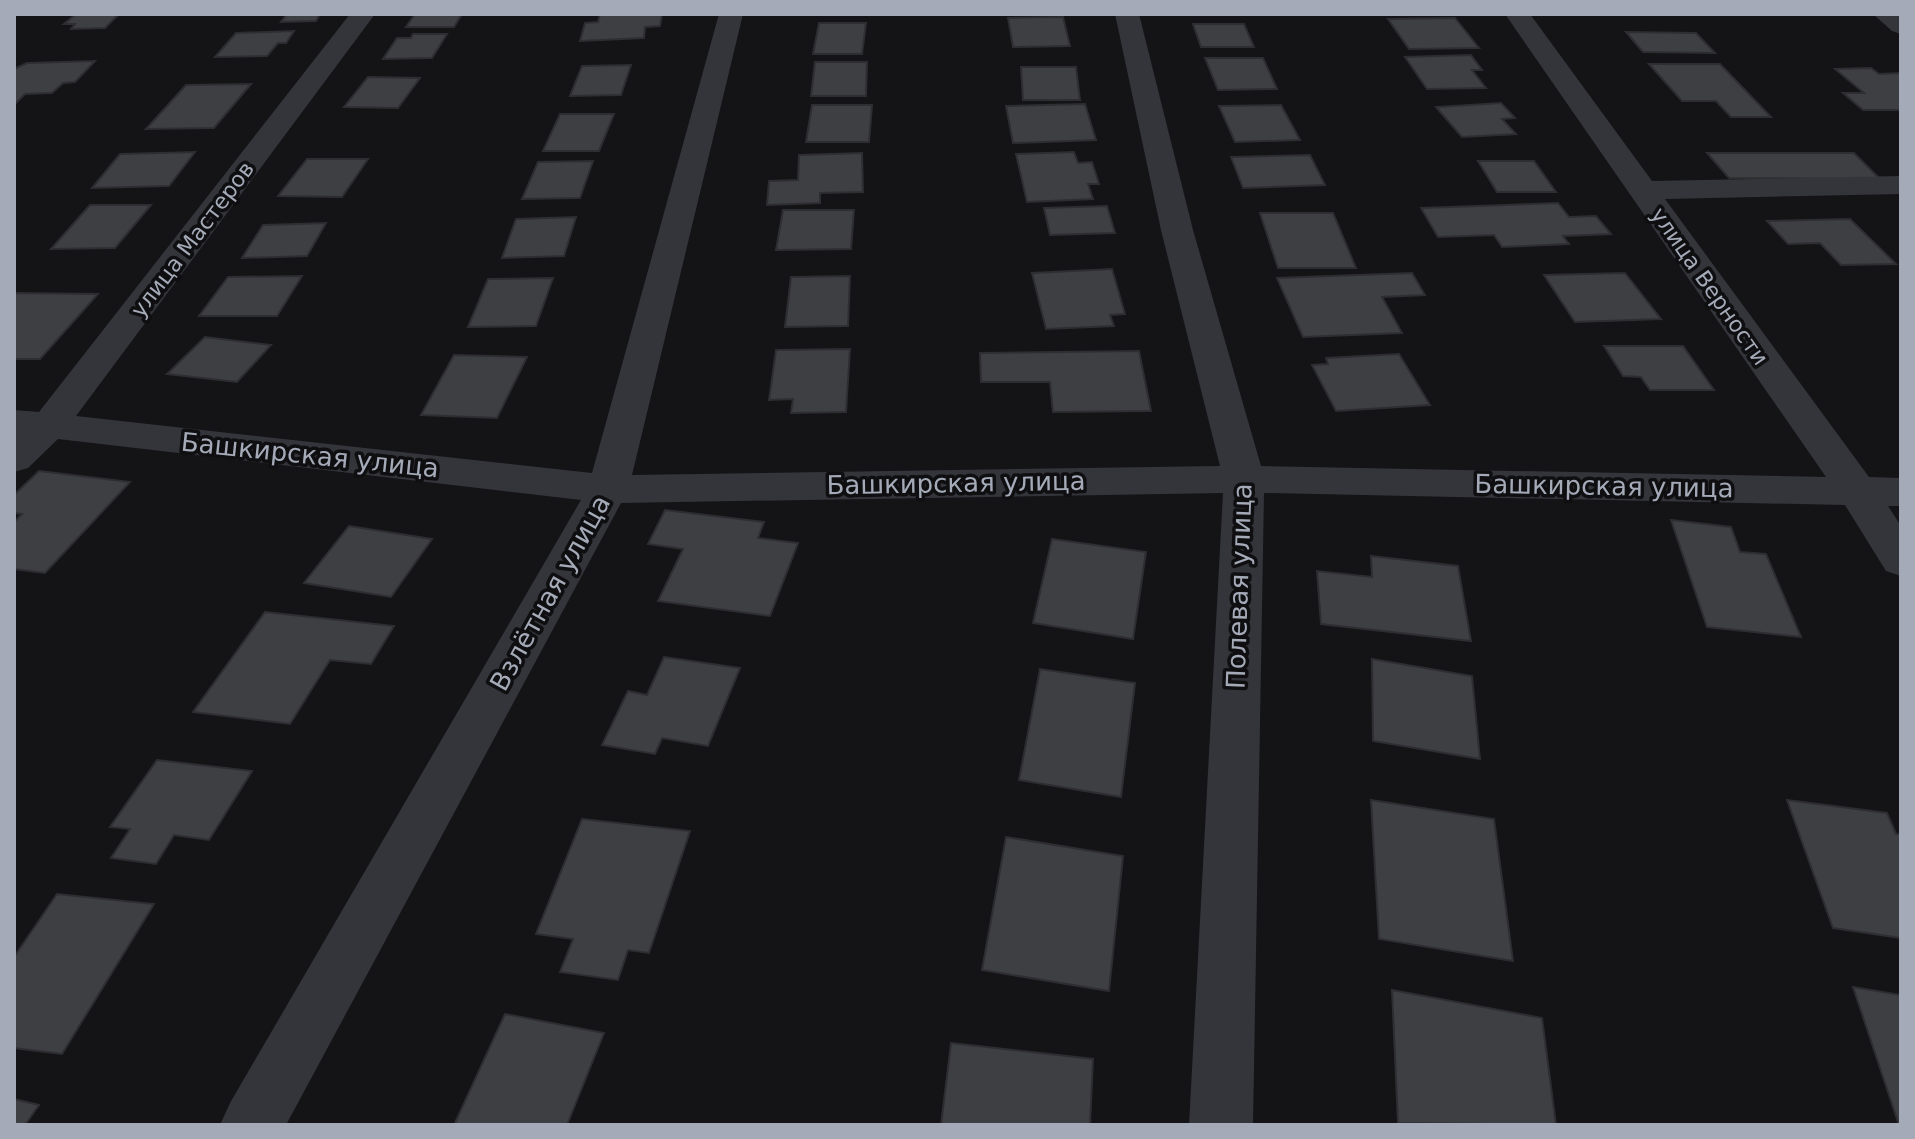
<svg xmlns="http://www.w3.org/2000/svg" width="1915" height="1139" font-family="'DejaVu Sans',sans-serif">
	<style>
		.building { fill: #3e3f43; stroke: #2e2e32; stroke-width: 2 }
		.lines { fill: none; stroke-linecap: round; stroke-linejoin: round }
		.minor { fill: #34353b; fill-rule: evenodd }
		.labels { text-anchor: middle; stroke-width: 7; stroke-linejoin: round; paint-order: stroke }
		.far-street-label { font-size: 22px; fill: #a4aab7; stroke: #0f0f11 }
		.street-label { font-size: 26px; fill: #a4aab7; stroke: #0f0f11 }
	</style>
	<rect width="100%" height="100%" fill="#141416"/>
	<g class="building">
		<polygon points="76,14 119,14 105,28 71,29 75,24 64,24"/>
		<polygon points="287,14 320,14 316,21 281,22"/>
		<polygon points="415,14 462,14 454,27 406,27"/>
		<polygon points="600,14 662,14 660,26 645,27 644,38 580,41 585,23 598,22"/>
		<polygon points="1063,17 1070,46 1013,47 1008,18"/>
		<polygon points="1455,18 1479,48 1409,49 1388,19"/>
		<polygon points="819,23 866,23 862,54 813,54"/>
		<polygon points="1193,24 1244,24 1254,47 1201,47"/>
		<polygon points="294,31 286,43 278,43 267,56 215,57 236,33"/>
		<polygon points="1626,32 1696,33 1715,53 1643,52"/>
		<polygon points="413,34 447,34 432,58 383,59 397,38 411,38"/>
		<polygon points="1471,55 1482,70 1472,70 1486,88 1427,89 1405,57"/>
		<polygon points="1205,58 1263,58 1277,89 1218,90"/>
		<polygon points="95,61 75,82 63,83 52,93 25,94 14,105 14,69 27,63"/>
		<polygon points="815,62 867,62 866,96 811,96"/>
		<polygon points="1649,64 1720,64 1771,117 1731,117 1716,101 1682,101"/>
		<polygon points="631,65 621,95 570,96 582,66"/>
		<polygon points="1021,67 1076,67 1080,100 1023,100"/>
		<polygon points="1871,68 1879,74 1901,73 1901,110 1863,110 1843,93 1864,93 1835,69"/>
		<polygon points="368,77 420,78 398,108 344,107"/>
		<polygon points="251,84 214,128 146,129 186,85"/>
		<polygon points="1501,103 1515,118 1502,119 1516,134 1462,137 1436,107"/>
		<polygon points="1085,104 1096,140 1013,143 1006,106"/>
		<polygon points="812,105 872,105 869,142 806,142"/>
		<polygon points="1281,105 1300,140 1235,142 1219,106"/>
		<polygon points="560,114 614,114 599,151 543,151"/>
		<polygon points="195,152 169,186 92,188 120,154"/>
		<polygon points="1074,152 1078,163 1092,162 1099,184 1088,184 1093,199 1027,202 1016,154"/>
		<polygon points="862,153 863,192 820,193 820,203 767,205 769,181 798,180 799,155"/>
		<polygon points="1707,153 1854,153 1880,179 1729,178"/>
		<polygon points="1310,155 1325,185 1243,188 1231,157"/>
		<polygon points="307,159 368,159 342,197 278,196"/>
		<polygon points="593,161 580,198 522,199 538,162"/>
		<polygon points="1478,161 1534,161 1556,192 1497,192"/>
		<polygon points="1558,203 1569,217 1596,216 1611,234 1563,236 1569,244 1502,247 1494,235 1438,237 1421,208"/>
		<polygon points="90,205 151,205 115,248 51,249"/>
		<polygon points="1107,206 1115,233 1050,235 1044,208"/>
		<polygon points="783,210 854,210 851,249 776,250"/>
		<polygon points="1260,213 1333,213 1356,268 1278,268"/>
		<polygon points="576,217 564,256 502,258 516,219"/>
		<polygon points="1850,219 1896,264 1841,265 1820,243 1788,244 1767,221"/>
		<polygon points="326,223 307,256 242,258 263,225"/>
		<polygon points="1112,269 1125,314 1110,315 1114,326 1046,329 1032,273"/>
		<polygon points="1412,273 1425,295 1382,297 1402,333 1303,337 1277,278"/>
		<polygon points="1625,273 1661,319 1575,322 1544,275"/>
		<polygon points="302,276 277,316 199,316 228,277"/>
		<polygon points="850,276 848,326 785,327 791,277"/>
		<polygon points="553,278 536,326 468,327 488,279"/>
		<polygon points="14,294 15,293 98,294 40,359 14,359"/>
		<polygon points="205,337 271,345 237,382 167,374"/>
		<polygon points="1604,346 1683,346 1714,390 1650,390 1641,377 1623,376"/>
		<polygon points="850,349 846,412 791,413 793,399 769,400 776,350"/>
		<polygon points="1139,351 1151,411 1053,412 1050,382 981,382 980,353"/>
		<polygon points="1399,354 1430,405 1336,411 1312,365 1328,364 1326,358"/>
		<polygon points="454,355 527,357 497,418 421,415"/>
		<polygon points="39,471 130,482 45,573 14,569 14,522 22,514 14,513 14,495"/>
		<polygon points="665,510 764,522 758,538 798,543 770,616 658,601 683,549 648,544"/>
		<polygon points="1671,520 1731,527 1740,552 1766,554 1801,637 1707,627"/>
		<polygon points="349,526 432,539 391,597 304,583"/>
		<polygon points="1052,539 1146,552 1133,639 1033,623"/>
		<polygon points="1371,556 1458,566 1471,641 1321,624 1317,571 1372,577"/>
		<polygon points="265,612 394,626 371,664 330,660 290,724 193,712"/>
		<polygon points="664,657 740,668 708,746 662,738 655,754 602,745 628,691 647,695"/>
		<polygon points="1372,659 1472,676 1480,759 1373,741"/>
		<polygon points="1040,669 1135,683 1121,797 1019,780"/>
		<polygon points="157,760 252,771 209,840 174,835 156,864 111,858 130,829 110,827"/>
		<polygon points="1371,800 1494,819 1513,961 1379,939"/>
		<polygon points="1787,800 1887,813 1896,834 1901,834 1901,938 1833,928"/>
		<polygon points="582,819 690,831 649,953 628,950 618,980 560,972 573,939 536,934"/>
		<polygon points="1006,837 1123,856 1109,991 982,970"/>
		<polygon points="57,894 154,904 62,1054 14,1048 14,957"/>
		<polygon points="1853,987 1901,995 1901,1125 1899,1125"/>
		<polygon points="1392,990 1542,1018 1556,1125 1398,1123"/>
		<polygon points="505,1014 604,1033 567,1125 454,1125"/>
		<polygon points="951,1043 1093,1059 1090,1125 941,1125"/>
		<polygon points="14,1099 39,1105 25,1125 14,1125"/>
	</g>
	<g class="lines">
		<g class="minor">
			<polygon points="350,14 375,14 76,416 592,473 719,14 743,14 632,475 1220,466 1161,230 1115,14 1139,14 1193,230 1261,466 1826,477 1505,14 1530,14 1652,181 1901,176 1901,194 1665,199 1869,477 1901,478 1901,506 1888,506 1901,526 1901,576 1886,571 1845,505 1264,493 1253,1125 1189,1125 1223,493 621,503 286,1125 220,1125 230,1103 581,500 58,439 28,468 14,472 14,410 39,412"/>
			<polygon points="1873,14 1901,14 1901,34 1892,31"/>
		</g>
	</g>
	<g class="labels">
		<g class="far-street-label">
			<text transform="translate(192 239) rotate(-53)" y="8">улица Мастеров</text>
			<text transform="translate(1710 286) rotate(55)" y="8">улица Верности</text>
		</g>
		<g class="street-label">
			<text transform="translate(310 455) rotate(6)" y="9">Башкирская улица</text>
			<text transform="translate(956 483) rotate(-1)" y="9">Башкирская улица</text>
			<text transform="translate(1604 486) rotate(1)" y="9">Башкирская улица</text>
			<text transform="translate(1239 586) rotate(-88)" y="9">Полевая улица</text>
			<text transform="translate(550 593) rotate(-61)" y="9">Взлётная улица</text>
		</g>
	</g>
	<rect width="1915" height="1139" fill="none" stroke="#a4aab7" stroke-width="32"/>
</svg>
